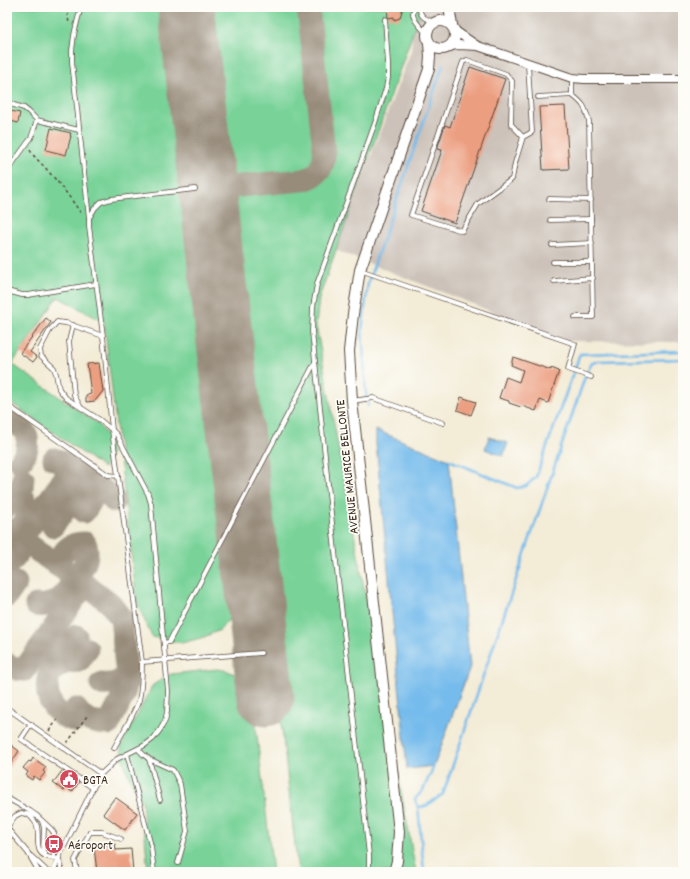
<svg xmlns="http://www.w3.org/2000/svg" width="690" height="879" font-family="Dekko,sans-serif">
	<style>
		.industrial { fill: #ccc2b9 }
		.green { fill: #79d399; stroke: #5a7e5c }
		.water { fill: #75bbec; stroke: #587285 }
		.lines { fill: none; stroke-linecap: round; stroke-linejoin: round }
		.stream { stroke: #75bbec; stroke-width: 2.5 }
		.taxiway { stroke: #978b7a; stroke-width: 23 }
		.runway { stroke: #978b7a; stroke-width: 57 }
		.building { fill: #ec9e80 }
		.service-casing { stroke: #57473a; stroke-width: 5.5 }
		.minor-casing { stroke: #57473a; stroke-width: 10 }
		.tertiary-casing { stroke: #57473a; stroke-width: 12 }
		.path { stroke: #57473a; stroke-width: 1.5; stroke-dasharray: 3 3; stroke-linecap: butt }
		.service { stroke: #fff; stroke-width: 4 }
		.minor { stroke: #fff; stroke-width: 8 }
		.tertiary { stroke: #fff; stroke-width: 10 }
		.labels { text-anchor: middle; stroke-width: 3.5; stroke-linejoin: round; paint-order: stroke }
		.street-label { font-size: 13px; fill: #3b2a1e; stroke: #fdfcf7 }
		.poi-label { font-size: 13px; fill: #3b2a1e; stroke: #fdfcf7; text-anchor: start }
	</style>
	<rect width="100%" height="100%" fill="#fdfcf7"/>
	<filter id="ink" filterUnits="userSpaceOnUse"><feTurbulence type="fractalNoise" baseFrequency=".025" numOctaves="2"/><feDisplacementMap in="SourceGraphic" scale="8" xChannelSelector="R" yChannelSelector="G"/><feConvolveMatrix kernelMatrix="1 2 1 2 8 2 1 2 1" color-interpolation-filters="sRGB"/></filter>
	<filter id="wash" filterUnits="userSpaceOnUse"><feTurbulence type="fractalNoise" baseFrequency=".012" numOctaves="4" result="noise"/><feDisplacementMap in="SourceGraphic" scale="16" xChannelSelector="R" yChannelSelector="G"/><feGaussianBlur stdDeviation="0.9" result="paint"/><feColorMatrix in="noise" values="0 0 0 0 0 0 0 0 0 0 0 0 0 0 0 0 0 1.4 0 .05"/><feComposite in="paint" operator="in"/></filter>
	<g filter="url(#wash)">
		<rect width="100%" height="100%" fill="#f3ecd7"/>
		<polygon class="industrial" points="415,7 683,7 683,342 567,341 335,250 411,51"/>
		<g class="green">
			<polygon points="7,7 174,7 235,538 233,539 237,587 233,609 229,619 220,630 204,637 182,643 152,637 137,603 104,322 58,297 12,364 98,424 108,437 111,453 104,468 7,400"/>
			<path d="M 200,7 L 301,7 L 318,159 C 313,167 309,173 300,175 L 233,183 C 226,180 223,177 218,171 Z"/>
			<path d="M 314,7 L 422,7 L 319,298 L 316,325 L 416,872 L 298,872 L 224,213 C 226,204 226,201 234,195 L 303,187 C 321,180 328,172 329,154 Z"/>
			<path d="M 218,669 C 222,670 227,670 230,672 C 243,677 248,691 253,702 L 273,872 L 148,872 L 142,801 L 132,785 L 122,758 L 121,746 L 153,685 L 171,674 Z"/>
		</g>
		<g class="water">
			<polygon points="376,430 449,460 470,667 434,766 407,769 376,444"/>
			<polygon points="489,437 508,443 503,456 485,449"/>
		</g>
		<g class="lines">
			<g class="stream">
				<polyline points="368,406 366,393 362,330 368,283 443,65"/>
				<polyline points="449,460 517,488 526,486 536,477 580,354 683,351"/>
				<polyline points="418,807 415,799 423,790 434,766"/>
				<polyline points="424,872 418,807 426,806 443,794 586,374 592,363 599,361 683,359"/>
			</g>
			<g class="taxiway">
				<path d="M 204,164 C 207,174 209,184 219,188 L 303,180 C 319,176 325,166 324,150 L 308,7"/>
				<path d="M 210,215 C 212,200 213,194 228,188"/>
				<path d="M 7,418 C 28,427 34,443 20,462"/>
				<path d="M 80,490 C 95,482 105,489 114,501"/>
				<polyline points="16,499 22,488 23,478"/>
				<path d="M 7,506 L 15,501 L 25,500 C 30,514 27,522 16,531"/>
				<path d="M 53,526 C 63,512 86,488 72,470 C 67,464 62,461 54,459"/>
				<path d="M 7,529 L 109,602 L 121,618 L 127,677 C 127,694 116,709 109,724 C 95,724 84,721 76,709"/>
				<path d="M 21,539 L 71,469 C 84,472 94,484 92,498 C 91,503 87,507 84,512"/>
				<path d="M 7,565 C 18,556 19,554 22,540"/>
				<polyline points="7,596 16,583"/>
				<path d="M 36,605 C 39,605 42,606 45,605 C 55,604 65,597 69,587 C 71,584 72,579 74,576 C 76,573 79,572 81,570 C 87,562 89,551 85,543 C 70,542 62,552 57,565"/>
				<polyline points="7,664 17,669 24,670 80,591"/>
				<path d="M 50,673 C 60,663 66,662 79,661 L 87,649"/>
				<path d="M 101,684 C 112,685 118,683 127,677"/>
				<path d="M 75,721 C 70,719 63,717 59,713 C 47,703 44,685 51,671 C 57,660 69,646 76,636"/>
			</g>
			<polyline class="runway" points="186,7 261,653 266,698"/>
		</g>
		<g id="blocks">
			<g class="building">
				<polygon points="387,7 403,7 400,18 394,20 394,17 388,18"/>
				<polygon points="470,67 505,79 455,223 421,211 442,150 437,149 445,125 450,127"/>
				<polygon points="565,106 569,169 543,170 539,107"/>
				<polygon points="7,110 20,113 18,123 7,120"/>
				<polygon points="51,128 71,133 70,136 71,136 66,155 46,150"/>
				<polygon points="46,318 51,322 30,352 37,357 33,362 20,353"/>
				<polygon points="513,357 551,370 551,368 559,371 548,403 540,400 536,411 522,406 521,407 509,403 509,401 499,398 506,377 519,382 523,370 511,365"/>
				<polygon points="99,363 103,391 95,401 86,402 86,395 91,394 87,364"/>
				<polygon points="461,397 476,402 471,415 457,410"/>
				<polygon points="7,742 19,751 7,769"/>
				<polygon points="33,758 46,767 43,771 45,773 39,780 34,776 32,780 26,776 28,772 23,768 29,761 31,762"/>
				<polygon points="62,771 79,782 72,792 67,788 64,791 53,783"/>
				<polygon points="115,797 137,813 125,830 103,814"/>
				<polygon points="115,844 116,850 131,849 133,872 97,872 94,847"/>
			</g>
		</g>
	</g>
	<g filter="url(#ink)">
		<use href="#blocks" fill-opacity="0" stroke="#57473a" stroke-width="1"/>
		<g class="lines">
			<g class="service-casing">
				<g id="service">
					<path d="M 81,7 C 76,26 71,42 72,62 L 89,218"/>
					<path d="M 415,7 C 415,9 413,11 413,14 C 413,21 422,28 426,33"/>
					<path d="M 420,7 C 419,17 426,19 434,22"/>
					<path d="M 572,95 C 584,104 585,107 589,121 L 593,317 L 575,317"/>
					<polyline points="538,97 572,95 572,78"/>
					<polyline points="7,103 24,108 29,112 37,120 79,130"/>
					<polyline points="523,137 511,124 512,81 506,74 467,60 463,62 411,215 462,231 478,204 512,179 515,163 523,137 532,132 528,64"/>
					<polyline points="7,171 31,138 37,120"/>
					<polyline points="549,199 591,200"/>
					<polyline points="550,220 591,219"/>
					<polyline points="552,245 592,243"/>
					<polyline points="553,262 592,262"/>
					<polyline points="360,270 575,344 568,369 591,377"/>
					<polyline points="554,281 593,278"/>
					<polyline points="7,291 22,295 28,295 96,284"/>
					<polyline points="73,325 69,341 74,395 80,406"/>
					<polyline points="352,401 373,398 443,423"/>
					<polyline points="7,405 108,475 118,476"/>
					<polyline points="164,643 169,642 315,362"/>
					<polyline points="142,662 261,653"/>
					<polyline points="7,708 101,774"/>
					<polyline points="31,724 21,739 93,788"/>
					<path d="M 114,748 C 122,733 133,717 139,700 C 142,688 142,674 142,662 L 112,430 L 103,336 L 89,226 L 89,218 L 95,208 L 101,202 L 111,199 L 195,189"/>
					<polyline points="138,749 144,755 149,759 173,770 180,784 187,831 178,863"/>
					<polyline points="127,754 151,846 154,872"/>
					<polyline points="149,759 160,800"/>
					<polyline points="7,798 30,811 37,816"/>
					<path d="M 29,815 C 32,818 36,822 37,826 C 40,840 32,857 54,858"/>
					<polyline points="42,821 44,828 43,851 45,854"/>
					<polyline points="7,828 28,853 39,872"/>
					<polyline points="8,828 10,823 15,816 21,813 37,816 51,829 54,833 54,858 59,859"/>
					<polyline points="31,856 48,872"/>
					<polyline points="59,859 62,872"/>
					<polyline points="53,872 62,851 93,788 101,774 117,759 145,745 153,739 160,730 165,721 167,712 168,691 151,504 148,494 117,435 112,430 100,420 66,398 59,389 56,374 54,368 41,356 40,349 50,330 57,322 66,323 103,336"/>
					<polyline points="77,872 75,860 90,832 102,832 121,839"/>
					<polyline points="369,872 369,855 336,561 312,332 313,307 317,284 375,123 386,88 388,78 388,63 385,19"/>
				</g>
			</g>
			<g class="minor-casing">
				<g id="minor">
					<polyline points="454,30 476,45"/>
					<polyline points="450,46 459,45 478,46 572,78 584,79 683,79"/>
				</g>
			</g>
			<g class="tertiary-casing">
				<g id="tertiary">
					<polyline points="450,7 450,13 452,25"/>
					<circle cx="441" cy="35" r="14"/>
					<polyline points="394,872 397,861 399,832 352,401 349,351 353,314 360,270 429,69 430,56 429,43"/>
				</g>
			</g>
			<g class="path">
				<polyline points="67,7 69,25"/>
				<path d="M 30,150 C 34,158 42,163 48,171 C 61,185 72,200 82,215"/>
				<polyline points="7,663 7,662"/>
				<polyline points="49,731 57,720"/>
				<polyline points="67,743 87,716"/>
			</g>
			<use href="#service" class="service"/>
			<use href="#minor" class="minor"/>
			<use href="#tertiary" class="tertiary"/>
		</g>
	</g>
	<defs>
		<g id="civic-disc" transform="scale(1)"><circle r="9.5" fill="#d1495b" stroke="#fdfcf7"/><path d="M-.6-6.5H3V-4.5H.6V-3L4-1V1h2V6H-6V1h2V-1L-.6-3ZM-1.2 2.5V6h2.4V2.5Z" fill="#fff"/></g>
		<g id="bus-disc" transform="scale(1)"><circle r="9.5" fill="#d1495b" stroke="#fdfcf7"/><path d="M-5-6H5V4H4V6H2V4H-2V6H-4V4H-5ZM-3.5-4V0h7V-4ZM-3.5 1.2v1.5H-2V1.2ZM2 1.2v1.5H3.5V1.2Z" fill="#fff"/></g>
	</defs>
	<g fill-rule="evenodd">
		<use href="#civic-disc" x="69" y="779"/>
		<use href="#bus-disc" x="54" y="844"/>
	</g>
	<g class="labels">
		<g class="street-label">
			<text transform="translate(346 467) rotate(-96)" y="5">AVENUE MAURICE BELLONTE</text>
		</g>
		<g class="poi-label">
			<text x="83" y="784">BGTA</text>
			<text x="68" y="849">Aéroport</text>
		</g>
	</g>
	<rect width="690" height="879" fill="none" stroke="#fdfcf7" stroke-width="24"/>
</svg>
